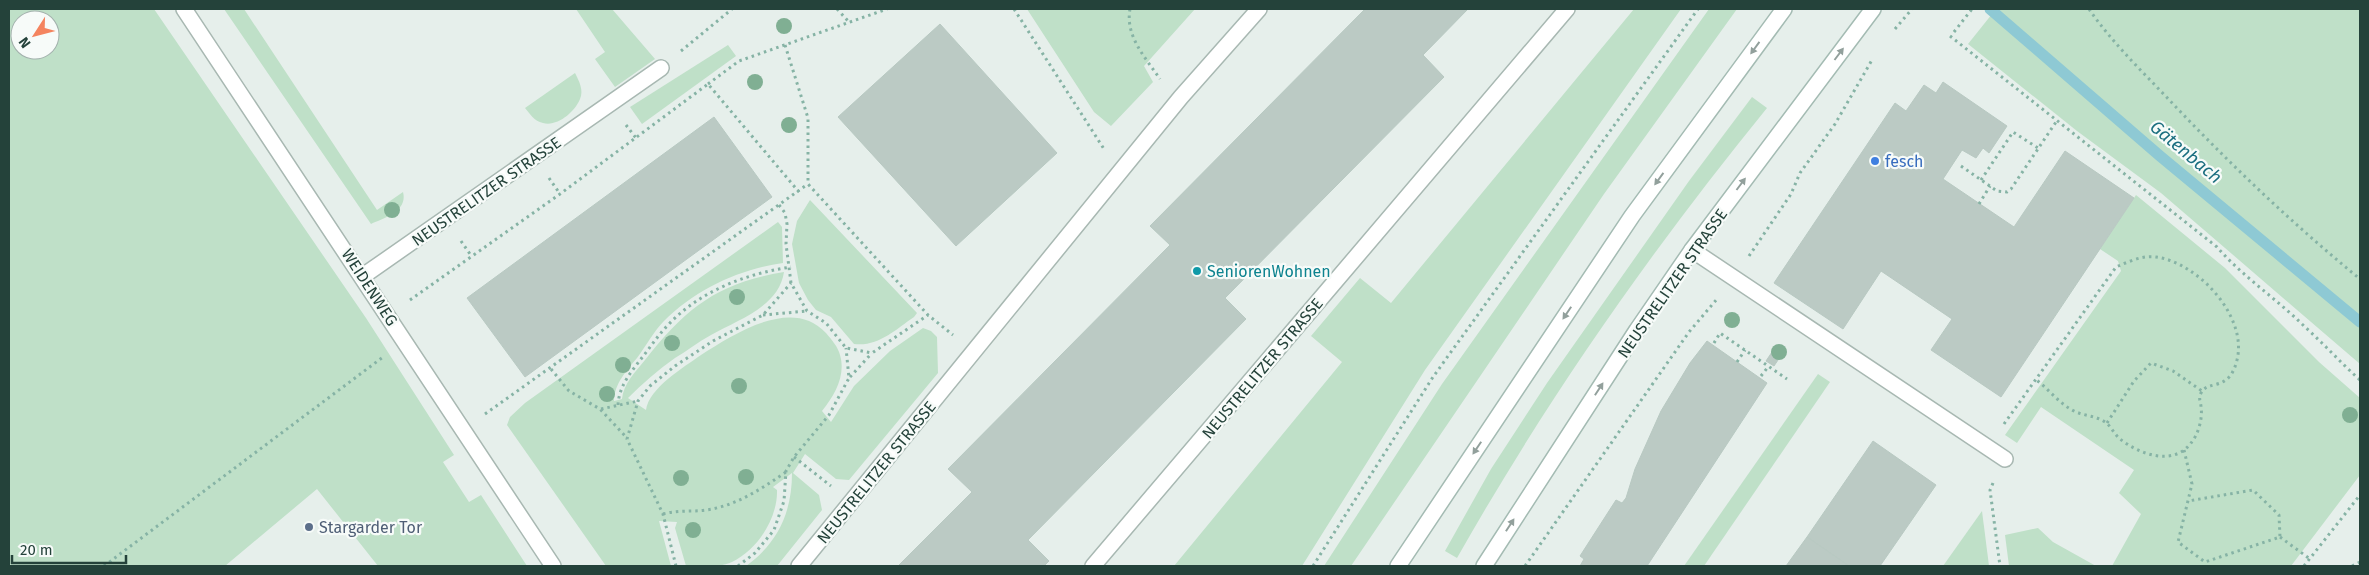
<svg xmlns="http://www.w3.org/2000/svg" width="2369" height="575" font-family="'Fira Sans',sans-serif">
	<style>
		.green { fill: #bfe0c8; fill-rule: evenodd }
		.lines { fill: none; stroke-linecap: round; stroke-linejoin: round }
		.stream { stroke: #8ec9d4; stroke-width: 11 }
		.building { fill: #bbcac4; stroke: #b8c9c2 }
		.lane-casing { stroke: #a8b8b2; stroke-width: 18 }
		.street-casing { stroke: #a8b8b2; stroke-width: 18 }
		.secondary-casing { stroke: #a4bbb3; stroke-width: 18 }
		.path { stroke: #86b3a5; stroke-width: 3; stroke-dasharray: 2.5 4; stroke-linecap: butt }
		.lane { stroke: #fff; stroke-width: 15 }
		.street { stroke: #fff; stroke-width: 15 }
		.secondary { stroke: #fff; stroke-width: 15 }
		.tree { fill: #80af93 }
		.oneway { fill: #92a09c }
		.shop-dot { fill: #3f7fe0; stroke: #f7fbf9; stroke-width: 2 }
		.culture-dot { fill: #0f9aa8; stroke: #f7fbf9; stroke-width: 2 }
		.service-dot { fill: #5c6f8a; stroke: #f7fbf9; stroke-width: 2 }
		.labels { text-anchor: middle; stroke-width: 4.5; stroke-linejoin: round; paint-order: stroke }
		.shop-label { font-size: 16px; fill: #366cbe; stroke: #f7fbf9; text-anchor: start }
		.street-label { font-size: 16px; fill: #24423a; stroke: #f7fbf9 }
		.culture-label { font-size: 16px; fill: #0d838f; stroke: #f7fbf9; text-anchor: start }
		.service-label { font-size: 16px; fill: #4e5e75; stroke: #f7fbf9; text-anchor: start }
		.water-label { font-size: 18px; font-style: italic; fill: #1c6f80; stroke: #f7fbf9 }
	</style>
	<rect width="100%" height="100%" fill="#e6efeb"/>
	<g class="green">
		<path d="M 9,9 L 154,9 L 366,318 L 454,455 L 443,462 L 469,502 L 481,495 L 527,566 L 378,566 L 317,489 L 225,566 L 9,566 ZM 20,20 L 50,20 L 50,50 L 20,50 Z"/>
		<path d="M 224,9 L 244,9 L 377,210 L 403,192 C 408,211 385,218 371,224 Z"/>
		<polygon points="576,9 612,9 655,59 615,87 595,59 605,52"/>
		<polygon points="1027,9 1195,9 1144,66 1153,82 1111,126 1094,112"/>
		<polygon points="1634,9 1681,9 1425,370 1302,566 1174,566 1342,362 1311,336 1360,278 1391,303"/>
		<polygon points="1709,9 1737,9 1604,194 1351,566 1324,566 1442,384"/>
		<polygon points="1996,9 2360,9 2360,364 2161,193 2077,131 1968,44"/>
		<polygon points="728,45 736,56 642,124 630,107"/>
		<path d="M 575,73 C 579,81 584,90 580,99 C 575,112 557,127 543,123 C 534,121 530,114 525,108 Z"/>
		<path d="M 1752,97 L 1767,108 C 1652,249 1547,399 1457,558 L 1445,551 L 1491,469 L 1547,383 L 1689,181 Z"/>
		<polygon points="2136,195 2225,268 2319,362 2360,398 2360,475 2291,566 2112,566 2141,514 2119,493 2134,470 2041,407 2017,443 2005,435 2121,271 2118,261 2100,249"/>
		<path d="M 810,200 L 917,313 L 914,317 C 895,330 878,347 854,344 L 831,317 L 816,310 L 808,300 L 799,283 L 792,244 L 797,221 Z"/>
		<path d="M 778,222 L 782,227 L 783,263 C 740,269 696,289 664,321 C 654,331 646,346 637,358 C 627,370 614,384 614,401 L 622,399 C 623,384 636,371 645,360 C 686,308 717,283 784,272 C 779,307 737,320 711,335 C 698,342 687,351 675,358 C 658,370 642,384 628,398 L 646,410 C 649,388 684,367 701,355 C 734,334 792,296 826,333 C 832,340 838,347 840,355 C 846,375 835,395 822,411 L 831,422 L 854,386 L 890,351 L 923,328 L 931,331 L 937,337 L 938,373 L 849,480 L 836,479 L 805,454 L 793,473 L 819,495 L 822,510 L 777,566 L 746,566 C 778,543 792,512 792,473 L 773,487 L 777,490 C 778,517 758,550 732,562 C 718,568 702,566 686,566 L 675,528 L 677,522 L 659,521 L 671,566 L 606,566 L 507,425 L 510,417 L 525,403 Z"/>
		<polygon points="1818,374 1830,382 1704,566 1684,566"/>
		<polygon points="1982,511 1989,566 1943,566"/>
		<polygon points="2038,528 2053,542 2096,566 2009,566 2005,535"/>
	</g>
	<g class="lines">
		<polyline class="stream" points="1990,9 2160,156 2360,322"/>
	</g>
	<g class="building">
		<polygon points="1365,9 1468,9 1423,55 1444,77 1225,298 1246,319 1028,540 1049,561 1044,566 898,566 972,492 948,469 1170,245 1150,226"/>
		<polygon points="940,24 1057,153 956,246 838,117"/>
		<polygon points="1943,82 2007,126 1989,153 1983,148 1976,158 1962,150 1943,179 2014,227 2065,151 2134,198 2001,397 1931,350 1952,319 1881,271 1843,329 1774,283 1895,103 1906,111 1924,85 1936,93"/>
		<polygon points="714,117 772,197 525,377 467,298"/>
		<polygon points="1707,341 1767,383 1647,566 1580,566 1584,559 1580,556 1616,500 1622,503 1626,498 1635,469 1661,411 1690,363"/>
		<polygon points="1772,352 1780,357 1774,366 1766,361"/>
		<polygon points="1873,441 1936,485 1880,566 1849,566 1807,537"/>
		<polygon points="1807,537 1849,566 1786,566"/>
	</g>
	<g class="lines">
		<g class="lane-casing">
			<g id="lane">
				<polyline points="1692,250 2005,459"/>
				<polyline points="363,276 661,68"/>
			</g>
		</g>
		<g class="street-casing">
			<g id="street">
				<polyline points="184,9 553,566"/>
				<polyline points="799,566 1181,97 1259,9"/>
				<polyline points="1093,566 1567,9"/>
			</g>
		</g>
		<g class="secondary-casing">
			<g id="secondary">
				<polyline points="1398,566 1632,216 1784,9"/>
				<polyline points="1484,566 1637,330 1692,250 1873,9"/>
			</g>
		</g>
		<g class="path">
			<polyline points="837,9 849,22"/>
			<polyline points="1014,9 1104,149"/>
			<path d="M 1130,9 C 1125,36 1145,57 1160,79"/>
			<path d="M 2089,9 C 2113,44 2145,74 2174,105 C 2233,167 2294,225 2360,279"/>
			<polyline points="1895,29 1912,9"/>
			<polyline points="1954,32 1972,9"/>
			<path d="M 1950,36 L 2217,247 C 2243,277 2277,299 2305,327 C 2324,344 2341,363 2360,380"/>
			<polyline points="785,45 808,118 808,184 928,315 953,335"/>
			<polyline points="681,51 732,9"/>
			<polyline points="708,84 739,61 887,9"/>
			<polyline points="626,125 636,138"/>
			<polyline points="1961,166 1997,191 2007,192 2011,189 2056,122"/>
			<polyline points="549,178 560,194"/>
			<polyline points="1981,180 2013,132 2038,148"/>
			<polyline points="1979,204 1990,186"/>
			<polyline points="779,205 785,213 787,224 786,244 791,283 807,311 826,323 846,348 872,353 928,315"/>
			<polyline points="461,241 472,257"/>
			<polyline points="1749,256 1791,194 1800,173 1835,124 1872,60"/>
			<polyline points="410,300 560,194 708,84 799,192"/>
			<polyline points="763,315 807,311"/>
			<polyline points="1714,343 1720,333 1787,379"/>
			<polyline points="1737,362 1745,350"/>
			<polyline points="551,369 569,391 600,409 627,438"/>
			<polyline points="1761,376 1768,367"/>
			<polyline points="850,377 872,353"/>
			<path d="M 618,405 C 619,385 632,371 644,355 C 652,345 659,334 668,325 C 700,291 745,274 791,267"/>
			<polyline points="601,409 638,401"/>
			<polyline points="485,414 808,184"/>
			<polyline points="2107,423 2134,381 2151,363 2173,371 2202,391"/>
			<path d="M 2004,424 L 2116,267 C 2128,262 2142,255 2156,257 C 2197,262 2248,316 2237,360 C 2229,393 2208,379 2201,393 C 2198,399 2201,402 2201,407 C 2203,418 2198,435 2191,443 C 2173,467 2139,454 2120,439 C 2114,434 2111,426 2105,422 C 2096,416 2086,416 2076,412 C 2060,405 2049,389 2035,379"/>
			<polyline points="2184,450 2192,484 2178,542 2205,562 2280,537 2279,515 2253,490 2188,501"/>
			<polyline points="794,457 831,486"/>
			<polyline points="1993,483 1990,490 2000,566"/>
			<path d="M 663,514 C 678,510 691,512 706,510 C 736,506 761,489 786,472"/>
			<polyline points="2280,537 2310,559"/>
			<polyline points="104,566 383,357"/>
			<polyline points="676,566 663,514 627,439 638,401 650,386 675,366 713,341 763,315 791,283"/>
			<polyline points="738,566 755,553 774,530 784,501 786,471 794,457 829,415 849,378 846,348"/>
			<polyline points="1313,566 1433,377 1698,9"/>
			<polyline points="1525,566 1689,332 1717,299"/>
			<polyline points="2304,566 2360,495"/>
			<polyline points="2352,566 2360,562"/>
		</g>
		<use href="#lane" class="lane"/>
		<use href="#street" class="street"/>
		<use href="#secondary" class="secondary"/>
	</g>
	<g class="tree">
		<circle cx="784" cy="26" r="8"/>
		<circle cx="755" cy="82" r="8"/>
		<circle cx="789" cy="125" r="8"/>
		<circle cx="392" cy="210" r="8"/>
		<circle cx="737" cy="297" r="8"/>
		<circle cx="1732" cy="320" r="8"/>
		<circle cx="672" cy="343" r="8"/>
		<circle cx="1779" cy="352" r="8"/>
		<circle cx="623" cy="365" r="8"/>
		<circle cx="739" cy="386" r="8"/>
		<circle cx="607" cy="394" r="8"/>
		<circle cx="2350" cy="415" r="8"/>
		<circle cx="746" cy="477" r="8"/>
		<circle cx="681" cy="478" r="8"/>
		<circle cx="693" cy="530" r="8"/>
	</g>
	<defs><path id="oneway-solid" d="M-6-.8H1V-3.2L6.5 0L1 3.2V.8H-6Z" transform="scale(1.25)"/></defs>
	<g class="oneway">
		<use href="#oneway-solid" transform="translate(1755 48) rotate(126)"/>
		<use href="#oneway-solid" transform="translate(1839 54) rotate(-53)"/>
		<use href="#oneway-solid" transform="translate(1659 179) rotate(126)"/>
		<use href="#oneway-solid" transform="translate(1741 184) rotate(-53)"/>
		<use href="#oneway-solid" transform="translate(1567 313) rotate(124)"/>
		<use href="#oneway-solid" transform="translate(1599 389) rotate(-57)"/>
		<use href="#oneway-solid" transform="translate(1477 448) rotate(124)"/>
		<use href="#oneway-solid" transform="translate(1510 525) rotate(-57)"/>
	</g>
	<circle class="shop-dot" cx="1875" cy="161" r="5"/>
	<circle class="culture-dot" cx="1197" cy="271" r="5"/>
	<circle class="service-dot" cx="309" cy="527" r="5"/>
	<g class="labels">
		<g class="shop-label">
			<text x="1885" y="167">fesch</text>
		</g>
		<g class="street-label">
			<text transform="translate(486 191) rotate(-35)" y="6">NEUSTRELITZER STRASSE</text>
			<text transform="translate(1672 283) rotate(-55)" y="6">NEUSTRELITZER STRASSE</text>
			<text transform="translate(370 287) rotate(57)" y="6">WEIDENWEG</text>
			<text transform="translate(1262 368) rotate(-50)" y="6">NEUSTRELITZER STRASSE</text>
			<text transform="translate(876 472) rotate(-51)" y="6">NEUSTRELITZER STRASSE</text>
		</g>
		<g class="culture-label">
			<text x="1207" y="277">SeniorenWohnen</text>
		</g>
		<g class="service-label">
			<text x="319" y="533">Stargarder Tor</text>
		</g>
		<g class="water-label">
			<text transform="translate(2186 152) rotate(40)" y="6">Gätenbach</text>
		</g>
	</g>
	<rect width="2369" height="575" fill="none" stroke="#24423a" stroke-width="20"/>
	<g transform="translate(35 35) rotate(234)"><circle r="24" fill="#f7fbf9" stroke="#a3b1ad"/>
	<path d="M0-4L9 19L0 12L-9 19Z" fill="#f4845f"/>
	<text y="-8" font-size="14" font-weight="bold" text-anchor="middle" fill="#24423a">N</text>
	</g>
	<path d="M12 555v8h114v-8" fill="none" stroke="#24423a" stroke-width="2.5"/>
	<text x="20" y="555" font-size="15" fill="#24423a" stroke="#f7fbf9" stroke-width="4" paint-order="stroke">20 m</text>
</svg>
